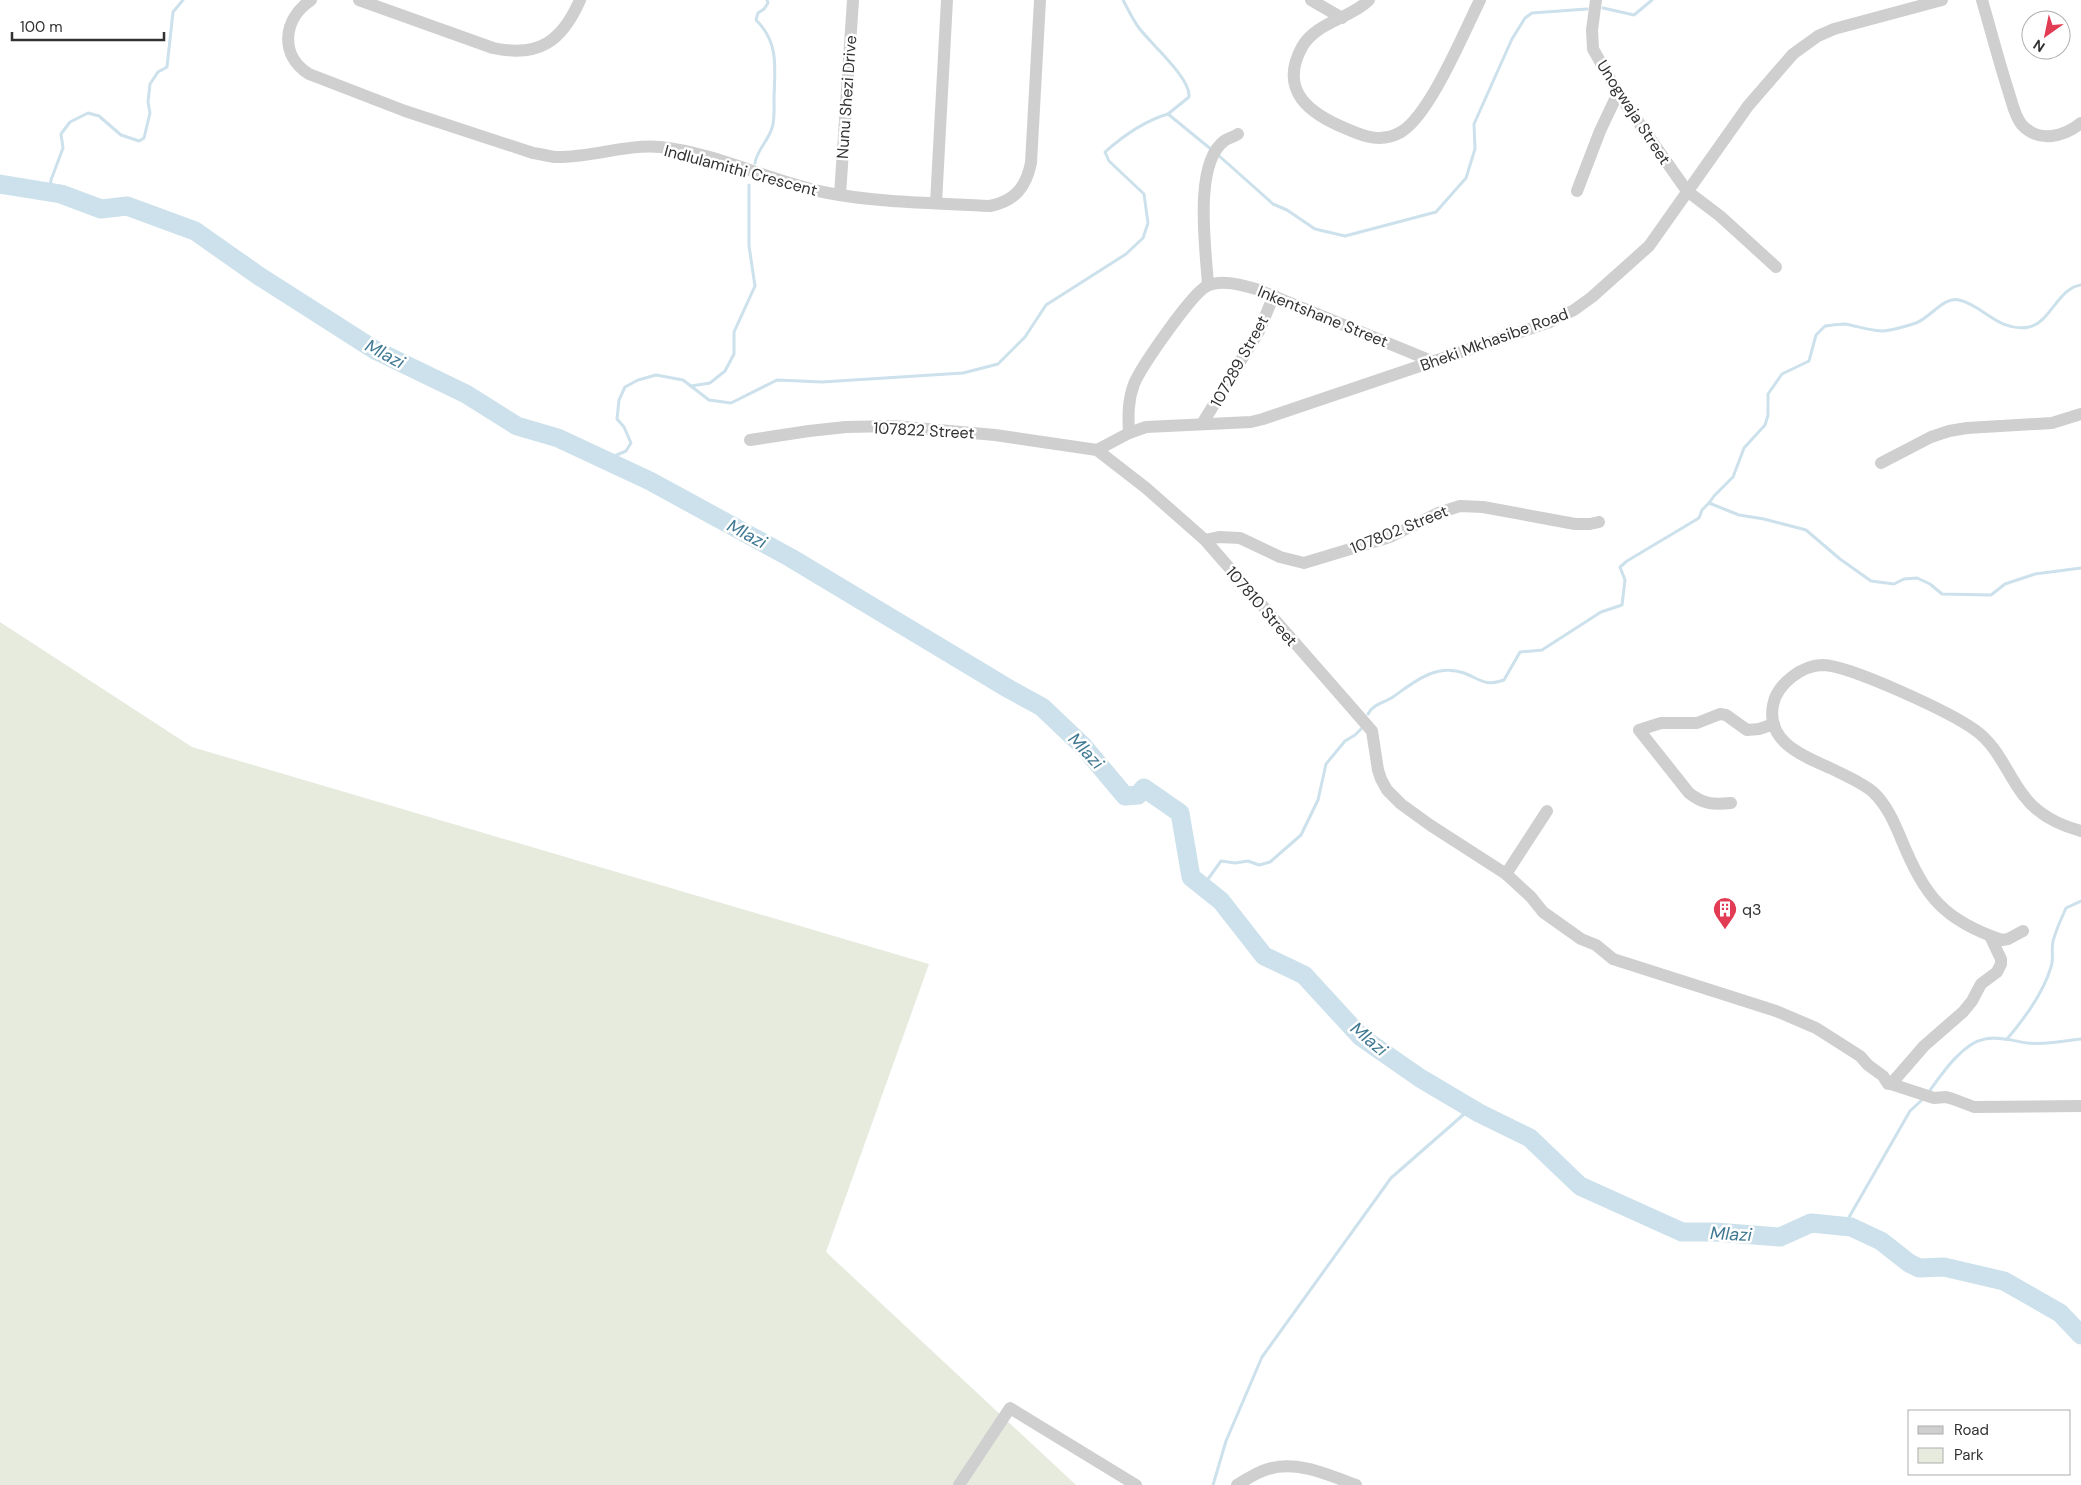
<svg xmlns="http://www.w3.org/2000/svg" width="2081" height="1485" font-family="'DM Sans',sans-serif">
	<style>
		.green { fill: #e6ebde }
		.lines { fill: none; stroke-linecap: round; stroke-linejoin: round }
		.stream { stroke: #cce1eb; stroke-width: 3 }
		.river { stroke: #cce1eb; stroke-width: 19 }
		.minor { stroke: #cfcfcf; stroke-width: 12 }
		.labels { text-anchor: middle; stroke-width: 5; stroke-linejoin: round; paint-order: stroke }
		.street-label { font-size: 16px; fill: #323232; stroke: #fff }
		.poi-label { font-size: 16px; fill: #323232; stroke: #fff; text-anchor: start }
		.water-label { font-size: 18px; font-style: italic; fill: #417993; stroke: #fff }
	</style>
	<rect width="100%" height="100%" fill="#fff"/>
	<polygon class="green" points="0,622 192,747 929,964 826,1252 1076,1485 0,1485"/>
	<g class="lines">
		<g class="stream">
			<path d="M 1123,0 C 1128,9 1133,20 1139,28 C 1151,44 1191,78 1189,97 L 1168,114"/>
			<polyline points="1603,8 1634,15 1652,0"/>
			<polyline points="1217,154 1273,204 1287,210 1315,229 1345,236 1436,212 1466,178 1475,149 1474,124 1512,39 1525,18 1532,13 1587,9"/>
			<path d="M 755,163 C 757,150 768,141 772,128 C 775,119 774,107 774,97 C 775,68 779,42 756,20 L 758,13 L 764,9 L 768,3 L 767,0"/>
			<polyline points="49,194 51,180 63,148 61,134 70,122 88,113 99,116 121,135 139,141 144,138 150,113 148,102 150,84 158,72 167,67 173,12 183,0"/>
			<polyline points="691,386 710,383 725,371 734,354 734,332 755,286 749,246 749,185"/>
			<path d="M 603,461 L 626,451 L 631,443 L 624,427 L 617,419 L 619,400 L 625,387 L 638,380 L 656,375 L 683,380 L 709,400 L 731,403 L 777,380 L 822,382 L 963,373 L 998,364 L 1025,337 L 1046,305 L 1126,254 L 1143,238 L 1148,223 L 1144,194 L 1109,161 L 1105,152 C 1123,136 1144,121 1168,114 L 1212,150"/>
			<polyline points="1709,503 1739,515 1764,519 1806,530 1840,559 1871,581 1894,584 1904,579 1917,578 1930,584 1942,594 1991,595 2005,584 2035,574 2081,568"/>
			<path d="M 1368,714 C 1373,704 1384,703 1393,697 C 1414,682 1436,663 1464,673 C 1480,679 1484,687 1504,680 L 1520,652 L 1542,650 L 1601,612 L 1622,605 L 1625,580 L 1620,567 L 1627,561 L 1699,518 L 1702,510 L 1709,503 L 1714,496 L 1733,477 L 1744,448 L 1765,425 L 1768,415 L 1768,394 L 1782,374 L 1809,361 L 1816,335 L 1825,326 C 1832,325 1838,324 1845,324 C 1857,326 1870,331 1883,331 C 1892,330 1907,326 1916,323 C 1930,318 1944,296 1959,300 C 1983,305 1999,333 2029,327 C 2050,323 2058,288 2081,285"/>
			<polyline points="1203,886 1221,861 1235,863 1248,861 1259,865 1270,862 1301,835 1318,800 1326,764 1345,741 1355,735 1363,727"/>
			<path d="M 2007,1039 C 2025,1018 2043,994 2051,967 C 2054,959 2051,950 2053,941 C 2056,930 2061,919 2066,908 L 2081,901"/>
			<path d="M 1928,1093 C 1941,1075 1962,1043 1985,1039 C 1999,1036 2014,1041 2027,1043 C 2045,1045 2064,1041 2081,1039"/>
			<polyline points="1844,1226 1910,1111 1923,1099"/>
			<polyline points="1213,1485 1226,1441 1262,1357 1391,1178 1471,1108"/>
		</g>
		<polyline class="river" points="0,184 61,194 101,209 127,206 195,231 259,276 375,350 466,394 517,426 558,438 650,481 791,558 1009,689 1042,707 1084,747 1125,796 1138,795 1144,788 1180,813 1191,877 1221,901 1264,956 1304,975 1361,1037 1420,1078 1479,1113 1530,1138 1580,1186 1682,1232 1715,1232 1780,1237 1811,1223 1851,1227 1881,1241 1909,1263 1919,1268 1944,1267 2004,1281 2060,1313 2081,1335"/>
		<g class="minor">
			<path d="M 311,0 C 283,19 279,55 309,74 L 405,111 L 533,153 C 540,154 548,156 555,157 C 590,158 625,144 660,147 C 718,153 771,182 828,193 C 881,203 937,203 990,206 C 1015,201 1026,187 1031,163 L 1040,0"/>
			<path d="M 359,0 L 493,48 C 539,58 562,41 580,0"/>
			<polyline points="1311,0 1342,18"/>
			<path d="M 1369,0 C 1350,19 1316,22 1302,47 C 1278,91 1310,114 1347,129 C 1365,137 1382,143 1401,132 C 1430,115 1464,32 1480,0"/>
			<polyline points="1596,0 1592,30 1593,49 1618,93 1687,191 1720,216 1776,267"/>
			<path d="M 1982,0 C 1991,31 1999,62 2009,93 C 2012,103 2015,117 2022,125 C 2039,143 2064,137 2081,123"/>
			<polyline points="1577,191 1600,131 1618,93"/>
			<polyline points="840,195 853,0"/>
			<polyline points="936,203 947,0"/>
			<path d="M 1208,285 C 1206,250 1193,165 1224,141 C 1228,138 1234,137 1238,134"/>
			<polyline points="1202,424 1259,331 1274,295"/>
			<path d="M 1129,433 C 1128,415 1128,400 1134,384 C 1141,367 1192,293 1207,286 C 1221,279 1242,285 1256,289 L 1434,362"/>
			<polyline points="750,440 809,431 846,427 894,426 995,435 1097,450 1146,488 1205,540 1372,731 1378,770 1381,779 1387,790 1401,804 1430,825 1506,874 1531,897 1543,912 1581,939 1596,945 1613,959 1776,1011 1816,1028 1860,1056 1868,1065 1883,1076 1888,1084 1891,1084 1924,1046 1963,1012 1972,1001 1981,984 1997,972 2001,964 2001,959 1990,936"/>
			<polyline points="1097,450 1129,433 1146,427 1251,422 1263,419 1550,322 1574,310 1592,297 1649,246 1748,106 1793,54 1818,36 1834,29 1942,0"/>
			<polyline points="1881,463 1931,437 1949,431 1967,428 2052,423 2081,414"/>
			<polyline points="1205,540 1219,537 1240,538 1280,557 1304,563 1390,537 1438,513 1460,506 1483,507 1575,524 1590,524 1599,522"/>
			<path d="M 1731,803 C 1713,805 1703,804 1689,793 L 1639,730 L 1661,723 L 1697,723 L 1720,714 L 1726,715 L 1747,730 L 1759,729 L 1774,724"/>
			<polyline points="1506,874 1547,811"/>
			<path d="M 2023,931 L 2008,939 L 2002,940 C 1943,920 1925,896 1902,841 C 1895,824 1887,805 1873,792 C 1861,782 1844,775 1830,768 C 1803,756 1766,742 1773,705 C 1777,684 1802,665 1823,665 C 1851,666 1950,712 1975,730 C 1998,746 2007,774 2024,796 C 2038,815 2059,825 2081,831"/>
			<polyline points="1891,1084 1934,1098 1946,1097 1953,1099 1974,1107 2081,1106"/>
			<polyline points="959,1485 1010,1408 1136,1485"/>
			<path d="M 1237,1485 C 1247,1479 1257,1472 1268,1469 C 1297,1460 1329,1475 1356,1485"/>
		</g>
	</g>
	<defs>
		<g id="building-pin" transform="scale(1.25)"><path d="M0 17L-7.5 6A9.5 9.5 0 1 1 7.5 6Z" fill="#e13c53" stroke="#fff"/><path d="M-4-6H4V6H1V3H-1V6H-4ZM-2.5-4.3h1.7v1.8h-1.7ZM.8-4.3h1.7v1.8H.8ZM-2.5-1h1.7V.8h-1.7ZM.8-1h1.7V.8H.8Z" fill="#fff"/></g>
	</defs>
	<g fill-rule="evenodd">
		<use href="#building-pin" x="1725" y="909"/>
	</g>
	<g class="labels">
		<g class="street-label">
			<text transform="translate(846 97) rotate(-86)" y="6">Nunu Shezi Drive</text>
			<text transform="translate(1634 112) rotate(57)" y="6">Unogwaja Street</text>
			<text transform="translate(741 170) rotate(15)" y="6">Indlulamithi Crescent</text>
			<text transform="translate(1323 316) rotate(22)" y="6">Inkentshane Street</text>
			<text transform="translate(1494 339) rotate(-20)" y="6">Bheki Mkhasibe Road</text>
			<text transform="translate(1239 361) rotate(-61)" y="6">107289 Street</text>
			<text transform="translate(924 430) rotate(3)" y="6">107822 Street</text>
			<text transform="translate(1399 529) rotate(-22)" y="6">107802 Street</text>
			<text transform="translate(1262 606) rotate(49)" y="6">107810 Street</text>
		</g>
		<g class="poi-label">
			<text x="1742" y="915">q3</text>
		</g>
		<g class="water-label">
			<text transform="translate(385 354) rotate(28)" y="6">Mlazi</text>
			<text transform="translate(747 534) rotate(28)" y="6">Mlazi</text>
			<text transform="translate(1086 751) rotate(47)" y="6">Mlazi</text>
			<text transform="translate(1369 1039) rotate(40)" y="6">Mlazi</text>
			<text transform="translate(1731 1234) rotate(3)" y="6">Mlazi</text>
		</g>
	</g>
	<rect x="1908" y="1410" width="162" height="65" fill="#ffffff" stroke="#adadad"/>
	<rect x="1918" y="1426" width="25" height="8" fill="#cfcfcf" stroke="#adadad"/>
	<text x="1954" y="1435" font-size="15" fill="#323232">Road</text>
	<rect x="1918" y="1448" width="25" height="15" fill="#e6ebde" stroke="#adadad"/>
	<text x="1954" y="1460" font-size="15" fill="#323232">Park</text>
	<g transform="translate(2046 35) rotate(213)"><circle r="24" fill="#ffffff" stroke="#adadad"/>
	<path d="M0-4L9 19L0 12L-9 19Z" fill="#e13c53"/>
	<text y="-8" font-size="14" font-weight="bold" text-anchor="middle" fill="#323232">N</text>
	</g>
	<path d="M12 32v8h152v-8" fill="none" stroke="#323232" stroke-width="2.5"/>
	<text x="20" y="32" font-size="15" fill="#323232" stroke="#ffffff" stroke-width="4" paint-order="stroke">100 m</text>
</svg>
